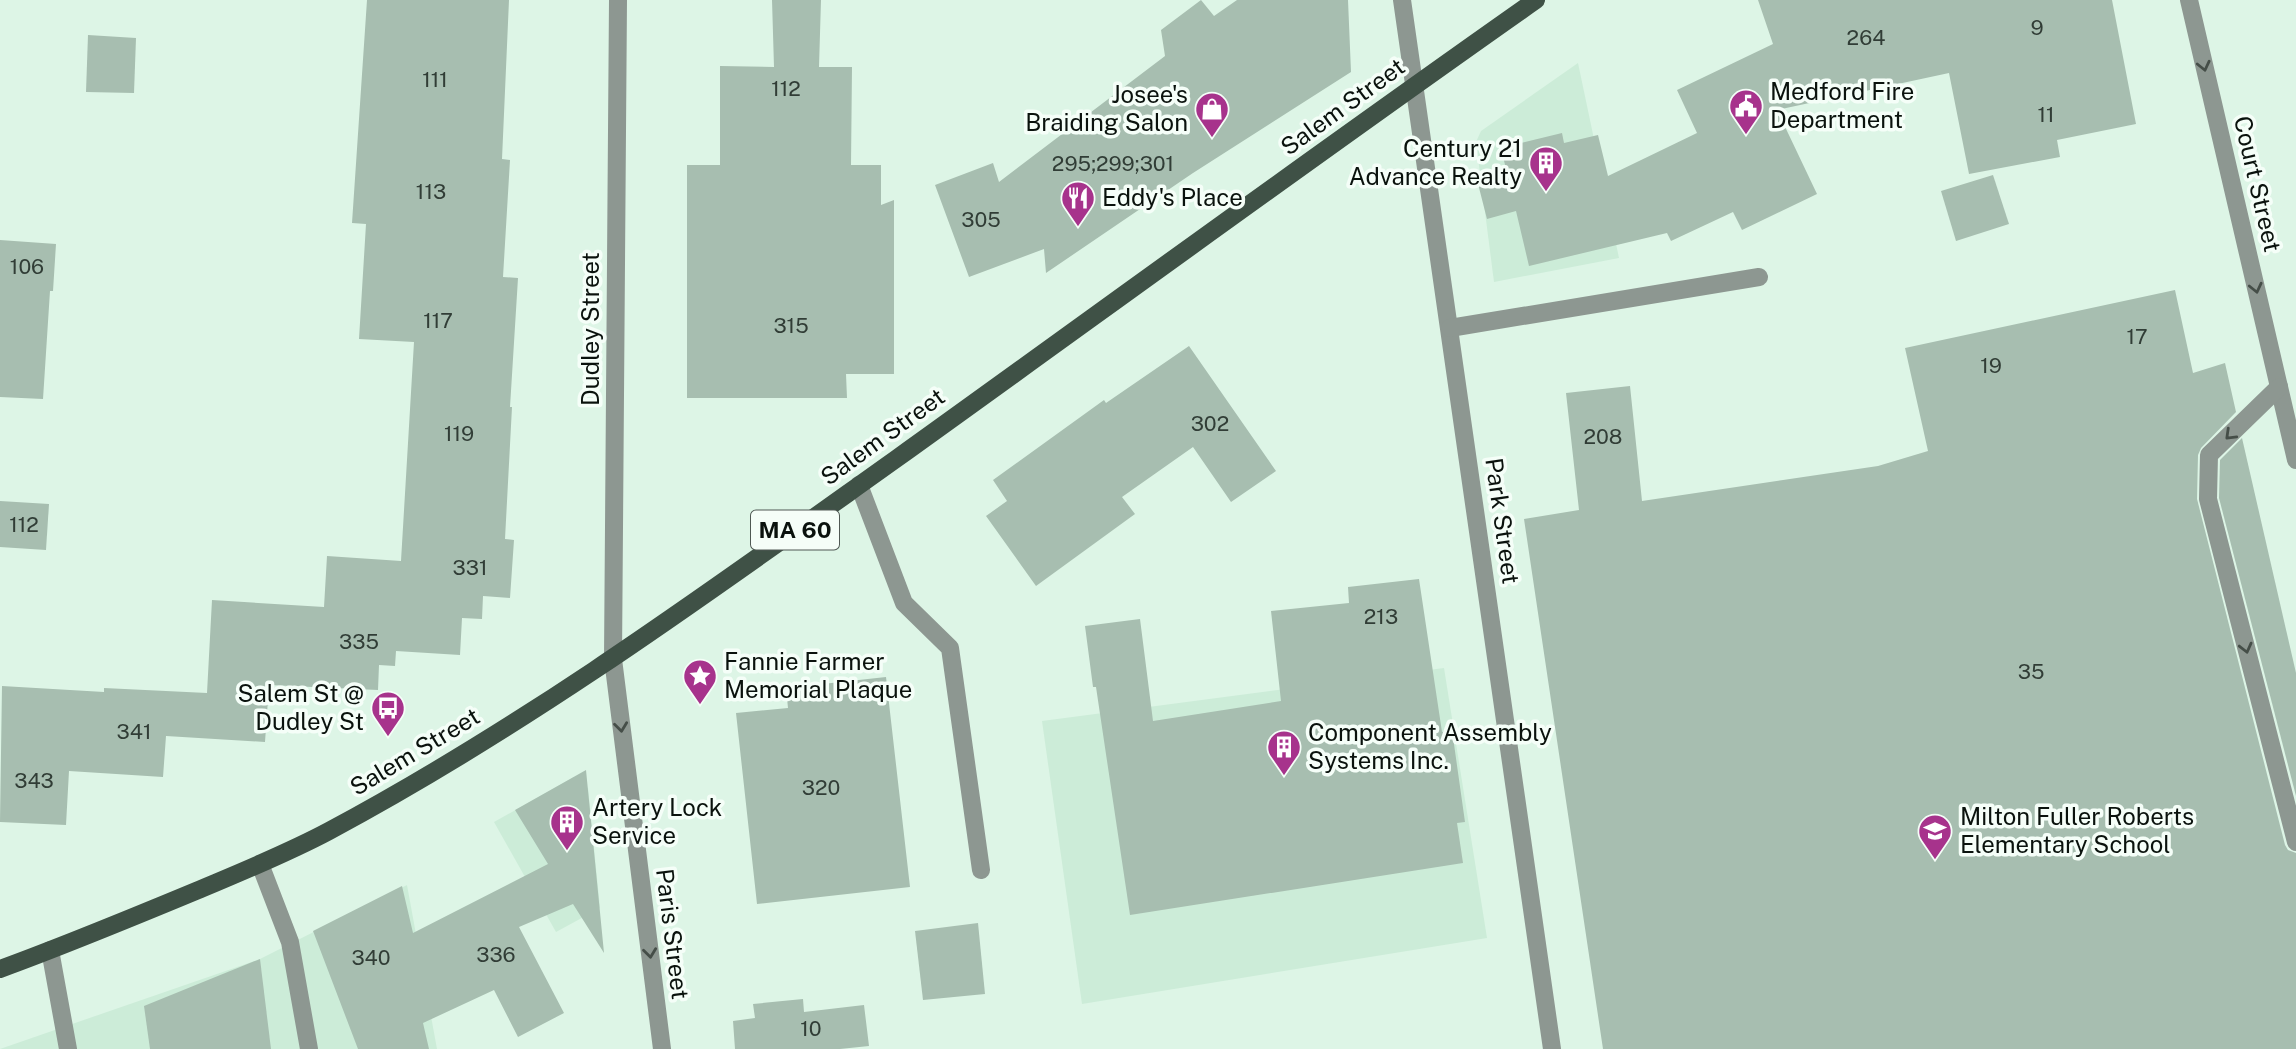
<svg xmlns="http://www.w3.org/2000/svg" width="2296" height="1049" font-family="'Public Sans',sans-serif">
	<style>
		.built { fill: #ccecd8 }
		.building { fill: #a7beb0 }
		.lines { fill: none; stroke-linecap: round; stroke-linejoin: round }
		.minor { stroke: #8d9791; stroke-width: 18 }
		.major { stroke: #3f5146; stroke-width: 18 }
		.oneway { stroke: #454e48 }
		.labels { text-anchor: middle; stroke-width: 7; stroke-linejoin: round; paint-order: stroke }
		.number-label { font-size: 21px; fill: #313d36 }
		.shield { fill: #f5fef8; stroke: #505954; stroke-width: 2 }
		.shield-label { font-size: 23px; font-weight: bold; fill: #0a120d }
		.poi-label { font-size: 24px; fill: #0a120d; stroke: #f5fef8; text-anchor: start }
		.street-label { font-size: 24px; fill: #0a120d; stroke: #f5fef8 }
	</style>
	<rect width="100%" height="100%" fill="#ddf5e6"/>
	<g class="built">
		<polygon points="1578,63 1619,258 1494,282 1476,142 1481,131"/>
		<polygon points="1444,668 1487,938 1082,1004 1042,721"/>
		<polygon points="574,777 588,788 600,908 556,932 494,822"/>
		<polygon points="407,885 437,1049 0,1049 260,959"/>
	</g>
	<g class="building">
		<polygon points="367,0 509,0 502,159 510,160 503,277 518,278 510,407 512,407 505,539 514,540 510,598 483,596 482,619 462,618 460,655 396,651 395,666 379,665 378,690 269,685 265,742 166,736 163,777 69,771 66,825 0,822 2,686 104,692 104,688 207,693 212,600 324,607 327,556 401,561 414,342 359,339 366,224 352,223"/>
		<polygon points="772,0 821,0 819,67 852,67 851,165 881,165 881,205 894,200 894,374 846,374 847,398 687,398 687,165 720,165 720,66 774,67"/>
		<polygon points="1201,0 1214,16 1237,0 1348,0 1351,72 1193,173 1046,273 1044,249 969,277 935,185 993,163 999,182 1165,56 1161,30"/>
		<polygon points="1758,0 2112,0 2136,124 2057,140 2060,157 1969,174 1949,73 1777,110 1817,194 1742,230 1733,212 1671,241 1667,233 1529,266 1516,211 1487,219 1476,176 1506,169 1501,148 1562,133 1564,143 1598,135 1608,176 1697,133 1677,90 1773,44"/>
		<polygon points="88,35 136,38 134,93 86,92"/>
		<polygon points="1993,175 2009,224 1956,241 1941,191"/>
		<polygon points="0,240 56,244 53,291 50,291 43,399 0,397"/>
		<polygon points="2175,290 2193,373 2225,363 2236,412 2201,448 2198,455 2197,499 2285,845 2288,850 2296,853 2296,1049 1603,1049 1524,519 1579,510 1566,393 1630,386 1642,501 1878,466 1928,451 1905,348"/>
		<polygon points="1189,346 1276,471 1231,502 1193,447 1122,497 1135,514 1036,586 986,516 1007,501 993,480 1104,400 1106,403"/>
		<polygon points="2242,438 2296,673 2296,796 2219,498 2220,460"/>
		<polygon points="0,501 49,504 46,550 0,547"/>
		<polygon points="1419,579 1442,732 1452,730 1465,822 1457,823 1463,863 1130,915 1096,687 1093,687 1085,626 1140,619 1153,721 1281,701 1271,611 1349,603 1348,587"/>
		<polygon points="886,677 910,887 757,904 736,713 788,708 786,688"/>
		<polygon points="586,770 604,953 573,904 519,927 564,1013 518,1037 494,990 423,1023 429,1049 358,1049 313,931 402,886 413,933 548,864 515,810"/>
		<polygon points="978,923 985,994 923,1000 915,931"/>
		<polygon points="260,959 271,1049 150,1049 144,1006"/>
		<polygon points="803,999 804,1012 864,1005 869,1046 840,1049 735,1049 733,1021 755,1018 753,1004"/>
	</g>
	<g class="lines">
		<g class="minor">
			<polyline points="618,0 613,659 662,1049"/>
			<polyline points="1402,0 1552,1049"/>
			<polyline points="2189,0 2296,460"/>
			<polyline points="1450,328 1759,277"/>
			<polyline points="2279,387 2209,455 2208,499 2296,842"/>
			<polyline points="859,485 904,603 950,648 981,870"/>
			<polyline points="260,864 290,942 309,1049"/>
			<polyline points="50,950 68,1049"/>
		</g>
		<path class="major" d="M 0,969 C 66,945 131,918 196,891 C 241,872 286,854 329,831 C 529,724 712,590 896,459 C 1109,306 1321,151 1536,0"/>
	</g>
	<defs><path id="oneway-chevron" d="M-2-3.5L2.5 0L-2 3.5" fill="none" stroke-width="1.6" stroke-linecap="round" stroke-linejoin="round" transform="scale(1.75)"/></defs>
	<g class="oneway">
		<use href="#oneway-chevron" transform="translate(2204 66) rotate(77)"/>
		<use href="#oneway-chevron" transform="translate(2256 288) rotate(77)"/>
		<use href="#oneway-chevron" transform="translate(2230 435) rotate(136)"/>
		<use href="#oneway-chevron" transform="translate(2246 648) rotate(76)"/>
		<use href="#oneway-chevron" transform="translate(621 727) rotate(83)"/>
		<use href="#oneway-chevron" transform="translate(650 953) rotate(83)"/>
	</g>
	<defs>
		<g id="civic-pin" transform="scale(1.75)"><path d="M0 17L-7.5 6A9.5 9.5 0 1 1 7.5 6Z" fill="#a7338c" stroke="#f5fef8"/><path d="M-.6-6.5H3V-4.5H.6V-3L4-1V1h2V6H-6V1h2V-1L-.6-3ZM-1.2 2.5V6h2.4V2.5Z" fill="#fff"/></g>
		<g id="shop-pin" transform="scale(1.75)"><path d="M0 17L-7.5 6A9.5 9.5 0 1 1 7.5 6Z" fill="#a7338c" stroke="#f5fef8"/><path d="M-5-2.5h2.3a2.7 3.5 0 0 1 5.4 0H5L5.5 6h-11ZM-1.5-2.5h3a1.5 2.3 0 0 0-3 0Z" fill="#fff"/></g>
		<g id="building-pin" transform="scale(1.75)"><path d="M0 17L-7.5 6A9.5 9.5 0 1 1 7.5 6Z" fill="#a7338c" stroke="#f5fef8"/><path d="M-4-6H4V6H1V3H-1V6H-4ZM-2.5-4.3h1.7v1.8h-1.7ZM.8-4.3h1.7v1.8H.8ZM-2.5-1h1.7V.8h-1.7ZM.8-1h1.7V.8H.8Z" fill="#fff"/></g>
		<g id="restaurant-pin" transform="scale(1.75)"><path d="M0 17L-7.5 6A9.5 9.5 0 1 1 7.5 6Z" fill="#a7338c" stroke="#f5fef8"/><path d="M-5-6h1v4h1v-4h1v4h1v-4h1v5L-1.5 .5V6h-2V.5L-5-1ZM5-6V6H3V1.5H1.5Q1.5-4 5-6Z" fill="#fff"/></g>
		<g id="sight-pin" transform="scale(1.75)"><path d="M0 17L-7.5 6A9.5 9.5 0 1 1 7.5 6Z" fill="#a7338c" stroke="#f5fef8"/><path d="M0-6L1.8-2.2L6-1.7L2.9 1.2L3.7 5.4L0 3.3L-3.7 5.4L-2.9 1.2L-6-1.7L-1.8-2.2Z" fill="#fff"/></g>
		<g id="bus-pin" transform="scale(1.75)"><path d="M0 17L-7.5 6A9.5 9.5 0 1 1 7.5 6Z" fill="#a7338c" stroke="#f5fef8"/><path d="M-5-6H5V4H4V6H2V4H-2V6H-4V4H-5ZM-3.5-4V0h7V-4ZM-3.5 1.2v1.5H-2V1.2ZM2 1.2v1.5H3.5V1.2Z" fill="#fff"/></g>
		<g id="school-pin" transform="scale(1.75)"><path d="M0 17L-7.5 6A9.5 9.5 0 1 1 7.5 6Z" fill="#a7338c" stroke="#f5fef8"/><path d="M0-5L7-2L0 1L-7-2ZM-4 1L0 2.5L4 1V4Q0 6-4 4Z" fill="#fff"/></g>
	</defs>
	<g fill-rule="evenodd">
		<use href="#civic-pin" x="1746" y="106"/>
		<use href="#shop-pin" x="1212" y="109"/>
		<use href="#building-pin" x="1546" y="163"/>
		<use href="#restaurant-pin" x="1078" y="198"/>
		<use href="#sight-pin" x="700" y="676"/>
		<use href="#bus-pin" x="388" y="708"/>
		<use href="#building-pin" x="1284" y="747"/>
		<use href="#building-pin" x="567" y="822"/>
		<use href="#school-pin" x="1935" y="831"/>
	</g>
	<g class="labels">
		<g class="number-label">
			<text x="2037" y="35">9</text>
			<text x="1866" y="45">264</text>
			<text x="435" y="87">111</text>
			<text x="786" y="96">112</text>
			<text x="2046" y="122">11</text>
			<text x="1113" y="171">295;299;301</text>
			<text x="431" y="199">113</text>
			<text x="981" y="227">305</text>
			<text x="27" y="274">106</text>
			<text x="438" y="328">117</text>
			<text x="791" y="333">315</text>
			<text x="2137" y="344">17</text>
			<text x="1991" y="373">19</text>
			<text x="1210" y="431">302</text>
			<text x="459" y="441">119</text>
			<text x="1603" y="444">208</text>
			<text x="24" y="532">112</text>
			<text x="470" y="575">331</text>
			<text x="1381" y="624">213</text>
			<text x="359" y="649">335</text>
			<text x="2031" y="679">35</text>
			<text x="134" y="739">341</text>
			<text x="34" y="788">343</text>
			<text x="821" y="795">320</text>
			<text x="496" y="962">336</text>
			<text x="371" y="965">340</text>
			<text x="811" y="1036">10</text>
		</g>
		<rect class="shield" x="751" y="510.5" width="88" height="39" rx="5"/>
		<g class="shield-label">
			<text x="795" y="538">MA 60</text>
		</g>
		<g class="poi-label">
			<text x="1770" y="100">Medford Fire<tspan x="1770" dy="28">Department</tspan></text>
			<text x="1188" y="103" text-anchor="end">Josee's<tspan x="1188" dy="28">Braiding Salon</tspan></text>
			<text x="1522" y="157" text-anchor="end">Century 21<tspan x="1522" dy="28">Advance Realty</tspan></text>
			<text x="1102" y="206">Eddy's Place</text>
			<text x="724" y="670">Fannie Farmer<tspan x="724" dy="28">Memorial Plaque</tspan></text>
			<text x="364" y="702" text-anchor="end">Salem St @<tspan x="364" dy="28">Dudley St</tspan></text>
			<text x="1308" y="741">Component Assembly<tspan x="1308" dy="28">Systems Inc.</tspan></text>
			<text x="592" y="816">Artery Lock<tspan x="592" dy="28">Service</tspan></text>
			<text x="1960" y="825">Milton Fuller Roberts<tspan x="1960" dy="28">Elementary School</tspan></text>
		</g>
		<g class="street-label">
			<text transform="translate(1343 107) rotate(-36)" y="8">Salem Street</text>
			<text transform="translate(2257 184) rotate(77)" y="8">Court Street</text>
			<text transform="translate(591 329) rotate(-90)" y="8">Dudley Street</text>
			<text transform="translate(883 437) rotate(-36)" y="8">Salem Street</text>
			<text transform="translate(1502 521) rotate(82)" y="8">Park Street</text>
			<text transform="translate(415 752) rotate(-31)" y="8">Salem Street</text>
			<text transform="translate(672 934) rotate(83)" y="8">Paris Street</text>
		</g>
	</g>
</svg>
